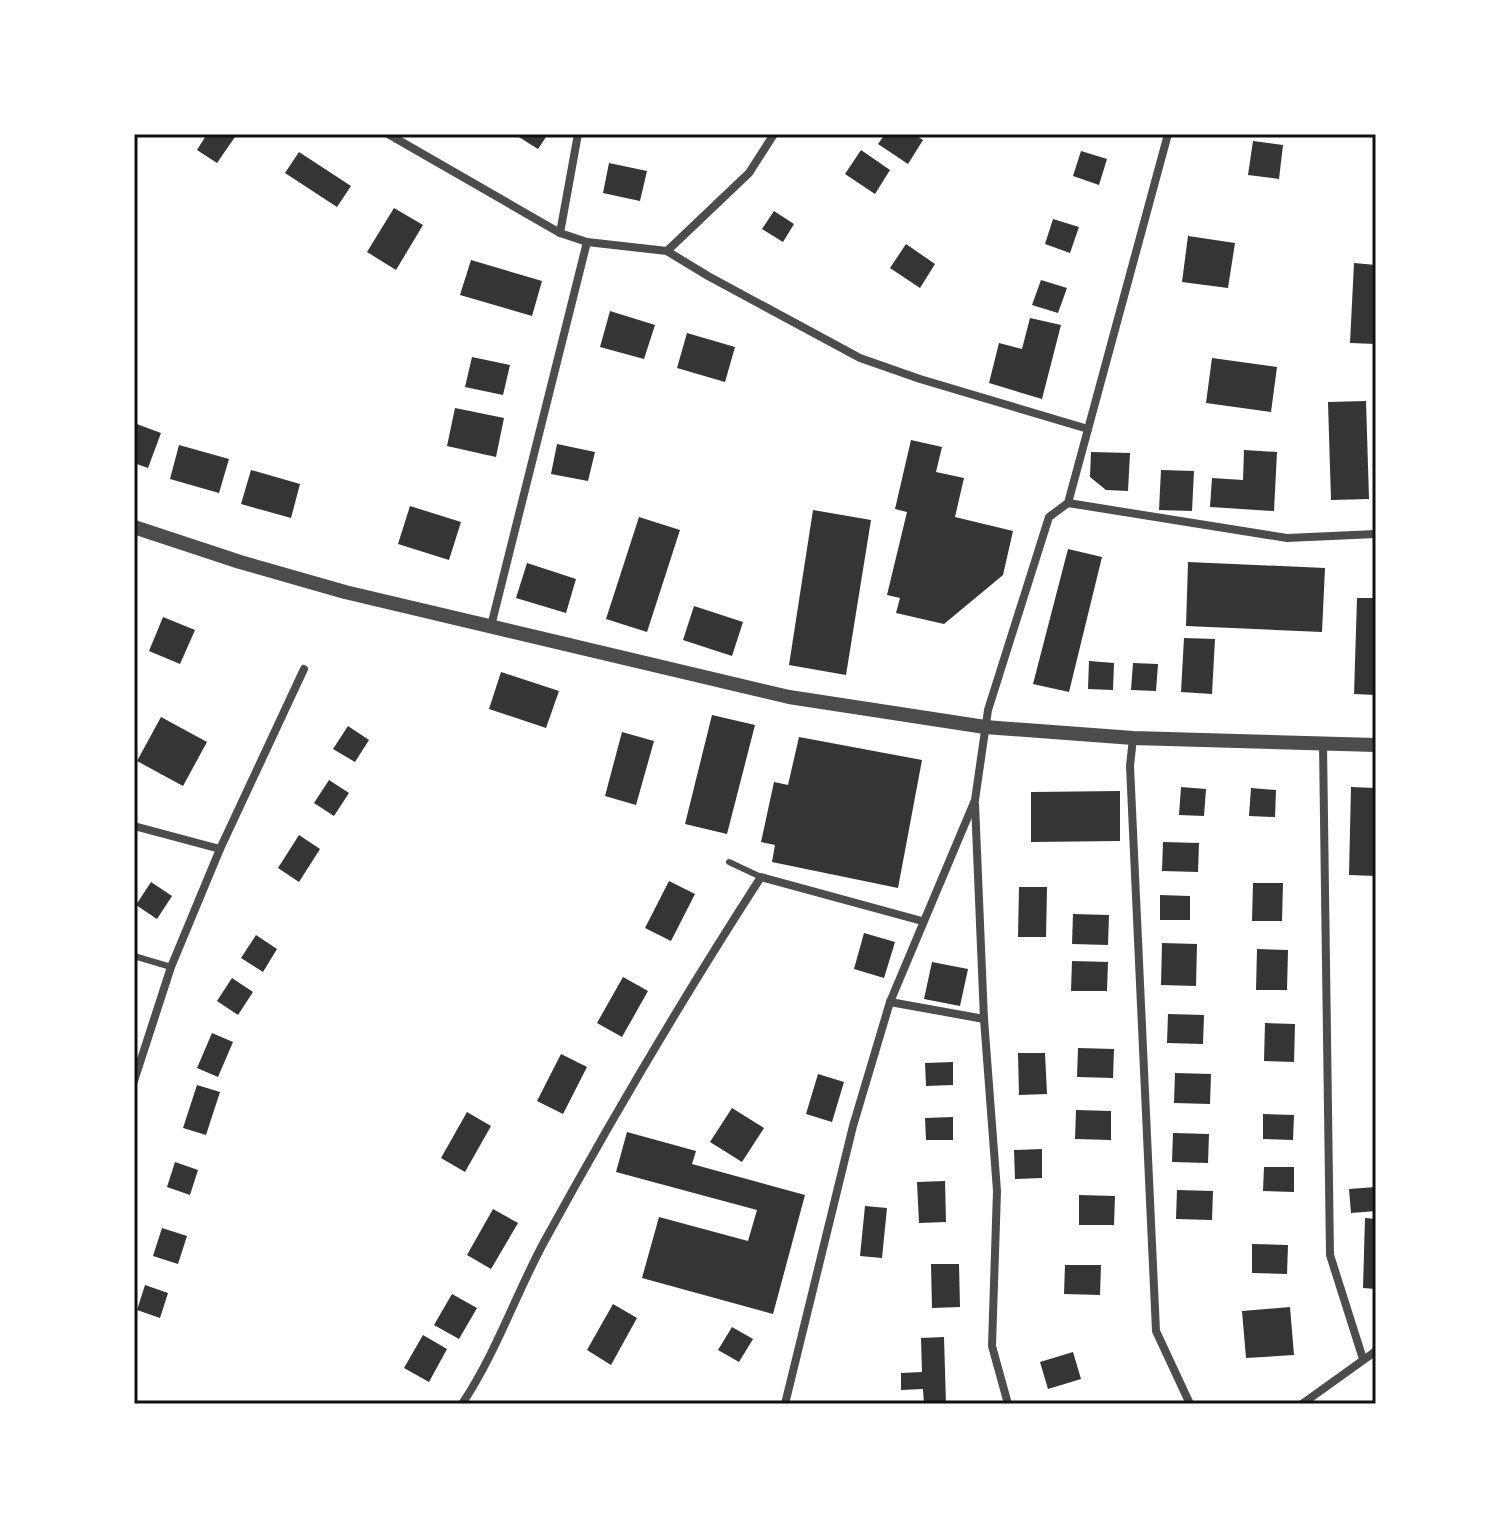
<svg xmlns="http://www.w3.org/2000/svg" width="1510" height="1538" font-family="Raleway,sans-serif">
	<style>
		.building { fill: #353535 }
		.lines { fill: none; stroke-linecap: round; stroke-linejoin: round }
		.service { stroke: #4c4c4c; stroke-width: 6 }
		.minor { stroke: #4c4c4c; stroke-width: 8 }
		.tertiary { stroke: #4c4c4c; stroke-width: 14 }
		.neatline { fill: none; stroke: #111; stroke-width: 3 }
	</style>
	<rect width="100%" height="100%" fill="#fff"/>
	<g class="building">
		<polygon points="207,134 237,134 217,163 197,150"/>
		<polygon points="514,134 548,134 538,149"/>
		<polygon points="885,134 914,134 923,140 908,164 878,144"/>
		<polygon points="1253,141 1283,145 1279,179 1248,175"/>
		<polygon points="861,150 890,170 875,194 845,174"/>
		<polygon points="1081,151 1107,159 1099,185 1073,176"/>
		<polygon points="299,152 351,186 337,207 285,173"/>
		<polygon points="609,163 647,171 640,201 603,193"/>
		<polygon points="394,208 423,225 396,270 367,252"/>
		<polygon points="774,211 794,224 783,242 762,229"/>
		<polygon points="1053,219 1079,227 1070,253 1045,244"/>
		<polygon points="1188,236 1235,243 1228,288 1182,282"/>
		<polygon points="906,244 935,264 920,288 890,268"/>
		<polygon points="471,260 542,281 532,316 460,295"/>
		<polygon points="1354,263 1376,265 1376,344 1350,343"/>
		<polygon points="1041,280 1067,288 1058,313 1032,305"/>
		<polygon points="610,311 655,325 644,359 600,347"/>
		<polygon points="1030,318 1061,325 1042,399 989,383 999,343 1022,349"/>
		<polygon points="687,333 735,347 725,382 677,368"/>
		<polygon points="472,357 510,365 503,395 465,387"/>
		<polygon points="1212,358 1277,367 1271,412 1206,403"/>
		<polygon points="1366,401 1369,499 1331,500 1328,402"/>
		<polygon points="455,408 504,418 496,457 447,446"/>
		<polygon points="134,423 161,433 148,468 134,463"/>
		<polygon points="911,440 942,447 936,472 964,478 955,517 1013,531 1003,575 944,624 896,613 900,598 887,595 907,512 895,509"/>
		<polygon points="557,444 595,452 588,481 551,474"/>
		<polygon points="179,445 229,459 219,493 170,479"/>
		<polygon points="1244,450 1277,452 1274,511 1210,507 1212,478 1243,480"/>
		<polygon points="1091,452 1130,453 1128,491 1106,490 1090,477"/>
		<polygon points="251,470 300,484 291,518 241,504"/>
		<polygon points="1161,470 1194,471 1192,511 1159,510"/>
		<polygon points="410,506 461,522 449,560 398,544"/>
		<polygon points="813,510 871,520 846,675 789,665"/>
		<polygon points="639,517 680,530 647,632 606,619"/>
		<polygon points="1068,549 1102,557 1069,692 1033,684"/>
		<polygon points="1188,562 1325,568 1322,632 1186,626"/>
		<polygon points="527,563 576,579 566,613 516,598"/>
		<polygon points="1357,598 1376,598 1376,695 1354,694"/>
		<polygon points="694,606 743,622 732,656 683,640"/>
		<polygon points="163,617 195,630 180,664 149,651"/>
		<polygon points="1184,638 1215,639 1212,694 1181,692"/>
		<polygon points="1089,661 1114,663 1113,690 1088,689"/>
		<polygon points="1133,663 1158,664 1156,691 1131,690"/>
		<polygon points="501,672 559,691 546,728 489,709"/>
		<polygon points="712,715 755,725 727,834 685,824"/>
		<polygon points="161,717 207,742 183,786 137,761"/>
		<polygon points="348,726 369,740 355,762 333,749"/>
		<polygon points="622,732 654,741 636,805 605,796"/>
		<polygon points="799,737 922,760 898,888 772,862 775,845 761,842 774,782 788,785"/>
		<polygon points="329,780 349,793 334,816 314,803"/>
		<polygon points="1181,787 1206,789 1204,816 1179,815"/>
		<polygon points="1351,787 1376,788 1376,876 1349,875"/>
		<polygon points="1251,788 1276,790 1275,817 1249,816"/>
		<polygon points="1120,791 1120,841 1031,842 1031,792"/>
		<polygon points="299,835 320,849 299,882 278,868"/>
		<polygon points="1163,842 1199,843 1198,872 1162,871"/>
		<polygon points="669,881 695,894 671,941 645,928"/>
		<polygon points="151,882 172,896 157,919 136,905"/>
		<polygon points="1253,883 1283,883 1282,921 1252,921"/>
		<polygon points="1019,887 1047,887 1046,937 1018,937"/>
		<polygon points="1160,895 1190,896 1190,920 1160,920"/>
		<polygon points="1073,914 1109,915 1108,945 1072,944"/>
		<polygon points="864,933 895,942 884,978 854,969"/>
		<polygon points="256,935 277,949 263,972 241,958"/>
		<polygon points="1162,943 1197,944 1196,986 1161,985"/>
		<polygon points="1257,949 1288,950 1287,990 1256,990"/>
		<polygon points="1072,961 1108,962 1107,991 1071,991"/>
		<polygon points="932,962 968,969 960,1006 924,999"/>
		<polygon points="623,977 648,991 622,1037 597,1023"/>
		<polygon points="232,978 253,992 238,1015 217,1001"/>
		<polygon points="1168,1014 1204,1015 1203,1044 1167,1043"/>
		<polygon points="1265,1023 1295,1024 1294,1062 1264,1061"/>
		<polygon points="212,1033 233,1042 218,1077 197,1068"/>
		<polygon points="1078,1048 1114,1049 1113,1078 1077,1077"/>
		<polygon points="1018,1053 1045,1053 1047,1094 1019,1095"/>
		<polygon points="561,1054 587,1067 563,1114 537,1101"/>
		<polygon points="953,1062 953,1085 926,1086 925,1063"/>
		<polygon points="1175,1073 1211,1074 1210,1104 1174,1103"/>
		<polygon points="818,1074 844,1082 832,1122 806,1114"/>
		<polygon points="197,1085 220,1092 206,1135 183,1128"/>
		<polygon points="732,1108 764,1128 742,1162 710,1142"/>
		<polygon points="1076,1110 1111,1111 1111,1140 1075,1139"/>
		<polygon points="467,1112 491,1126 465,1172 441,1158"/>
		<polygon points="1263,1114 1294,1115 1293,1140 1263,1139"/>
		<polygon points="953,1117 953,1140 926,1140 925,1118"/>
		<polygon points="627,1132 696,1151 692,1164 805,1195 773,1314 642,1278 659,1217 748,1241 757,1210 616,1172"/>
		<polygon points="1173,1133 1209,1134 1208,1163 1172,1162"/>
		<polygon points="1042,1149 1042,1178 1015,1179 1014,1150"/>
		<polygon points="175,1162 198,1170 190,1195 167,1187"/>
		<polygon points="1264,1167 1294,1167 1294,1192 1263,1191"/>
		<polygon points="945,1181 946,1222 919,1223 917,1182"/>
		<polygon points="1376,1187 1376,1211 1351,1213 1349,1189"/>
		<polygon points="1177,1190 1213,1191 1212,1220 1176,1219"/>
		<polygon points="1079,1195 1115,1196 1114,1225 1079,1225"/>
		<polygon points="865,1206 887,1208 882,1258 860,1256"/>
		<polygon points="493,1209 518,1223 491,1269 467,1255"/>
		<polygon points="1365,1218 1376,1219 1376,1289 1363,1288"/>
		<polygon points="162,1228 187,1236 178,1264 153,1256"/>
		<polygon points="1252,1244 1288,1245 1287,1274 1252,1273"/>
		<polygon points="931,1264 959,1264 960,1307 932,1308"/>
		<polygon points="1065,1265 1101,1265 1100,1295 1064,1294"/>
		<polygon points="145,1285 168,1293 160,1318 137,1310"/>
		<polygon points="452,1294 477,1308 459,1339 434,1325"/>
		<polygon points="613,1304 637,1318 611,1365 587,1350"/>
		<polygon points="1290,1307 1294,1355 1246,1358 1242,1311"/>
		<polygon points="732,1327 753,1339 739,1362 718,1350"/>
		<polygon points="423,1335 447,1349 429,1382 404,1368"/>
		<polygon points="944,1337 946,1404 924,1404 923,1389 901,1390 901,1373 922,1372 921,1338"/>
		<polygon points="1073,1352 1081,1379 1048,1389 1040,1362"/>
	</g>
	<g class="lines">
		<g class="service">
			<polyline points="729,862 761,877"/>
			<polyline points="134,956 171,967"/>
		</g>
		<g class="minor">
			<polyline points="388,134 560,233 587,242 667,251 708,276 860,358 920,379 1088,429"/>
			<polyline points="560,233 578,134"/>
			<polyline points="667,251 749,173 774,134"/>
			<polyline points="1068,503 1287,538 1376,534"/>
			<polyline points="491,626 587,242"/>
			<polyline points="1133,738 1130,766 1156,1331 1190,1404"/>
			<polyline points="1323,745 1330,1255 1363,1359"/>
			<polyline points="975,804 984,1019 997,1191 992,1346 1008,1404"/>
			<polyline points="134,826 220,849"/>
			<polyline points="890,1002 984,1019"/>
			<polyline points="134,1081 171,967 220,849 304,669"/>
			<path d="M 462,1404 C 496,1353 515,1296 544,1242 C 612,1118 684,996 761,877 L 922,921"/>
			<polyline points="785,1404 853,1126 890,1002 975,800 988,710 1049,517 1068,503 1168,134"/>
			<polyline points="1302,1404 1376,1351"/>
		</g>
		<polyline class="tertiary" points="134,527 240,562 345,592 789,697 985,727 1133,738 1376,745"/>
	</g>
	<rect width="1510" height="1538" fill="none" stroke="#ffffff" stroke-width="272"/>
	<rect x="136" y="136" width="1238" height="1266" class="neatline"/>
</svg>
